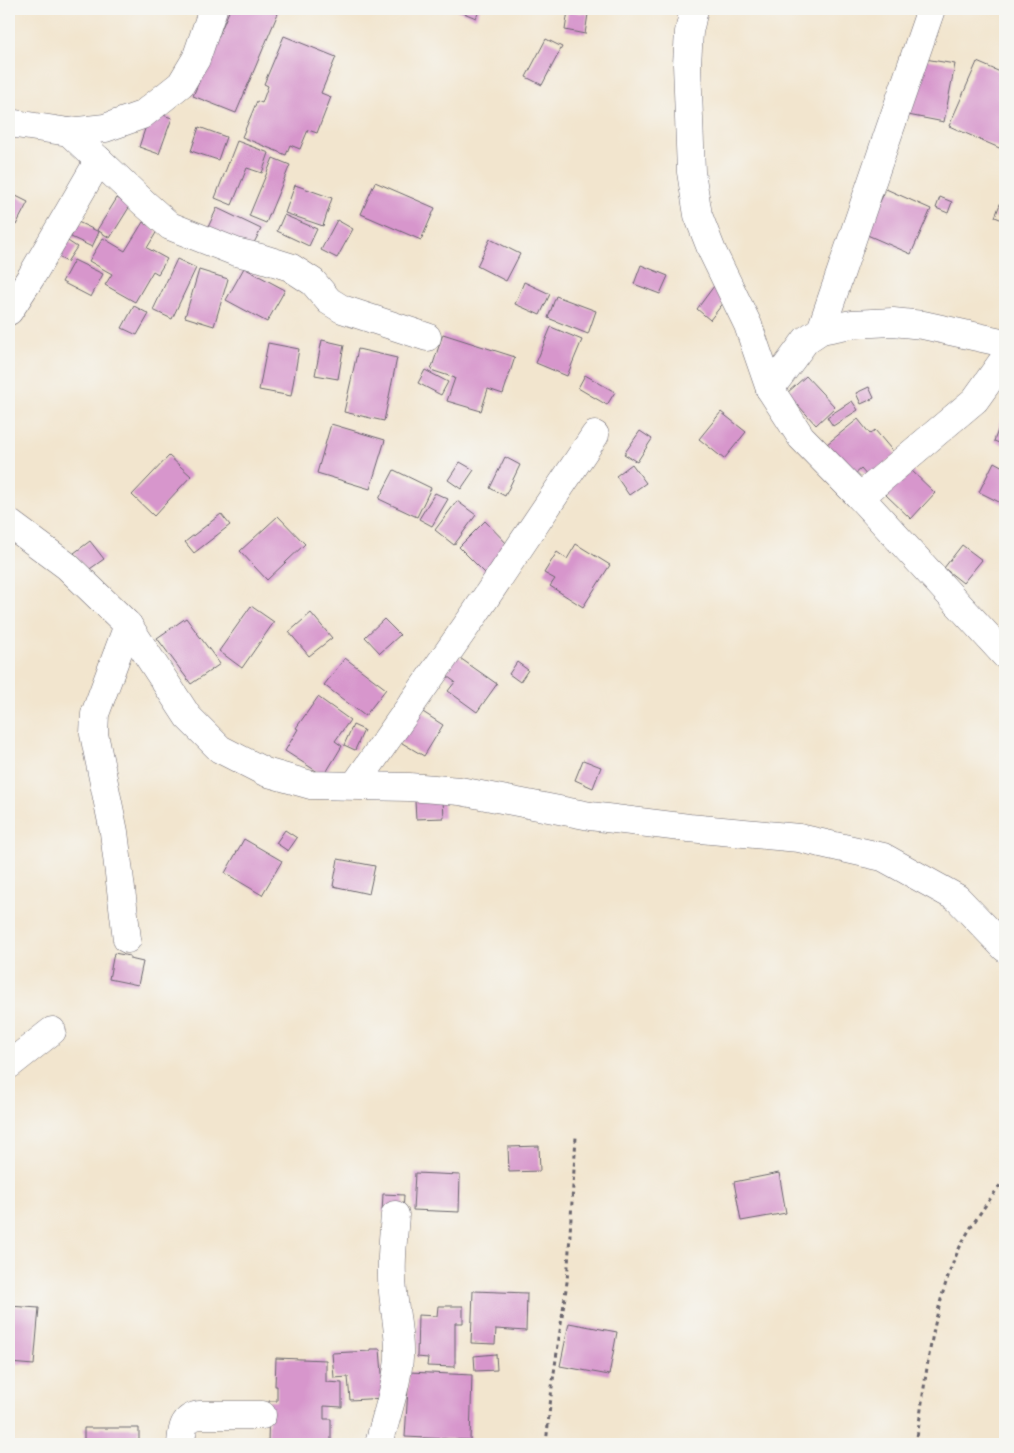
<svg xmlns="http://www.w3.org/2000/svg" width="1014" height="1453" font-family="Itim,sans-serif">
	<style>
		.building { fill: #d796cc }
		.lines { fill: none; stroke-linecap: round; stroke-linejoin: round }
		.minor-casing { stroke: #6b666e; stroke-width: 29 }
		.path { stroke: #6b666e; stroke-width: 3; stroke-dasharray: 4 4; stroke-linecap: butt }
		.minor { stroke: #fff; stroke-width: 28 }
	</style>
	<rect width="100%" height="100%" fill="#f6f6f2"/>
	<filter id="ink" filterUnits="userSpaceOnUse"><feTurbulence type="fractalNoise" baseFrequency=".02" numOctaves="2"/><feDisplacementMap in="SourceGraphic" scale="10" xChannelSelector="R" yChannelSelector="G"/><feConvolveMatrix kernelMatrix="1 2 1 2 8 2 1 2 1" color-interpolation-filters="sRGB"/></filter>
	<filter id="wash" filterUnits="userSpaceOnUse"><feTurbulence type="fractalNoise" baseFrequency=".0096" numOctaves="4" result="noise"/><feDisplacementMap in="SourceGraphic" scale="20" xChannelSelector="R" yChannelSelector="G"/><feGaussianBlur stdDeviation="1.12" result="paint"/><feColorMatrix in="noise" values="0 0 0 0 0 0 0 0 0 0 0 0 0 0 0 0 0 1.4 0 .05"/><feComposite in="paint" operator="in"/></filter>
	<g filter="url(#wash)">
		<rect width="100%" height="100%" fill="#f2e5ce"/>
		<g id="blocks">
			<g class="building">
				<polygon points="230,9 273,9 279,11 236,113 193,96"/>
				<polygon points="454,9 480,9 476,18"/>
				<polygon points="568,11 588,14 585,34 565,30"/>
				<polygon points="1005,32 1005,45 1001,43"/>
				<polygon points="284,36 336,57 321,93 331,97 317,133 308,130 300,149 290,145 286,155 242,137 257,101 262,103 268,86 264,84"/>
				<polygon points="546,39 562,47 542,85 526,77"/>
				<polygon points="919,58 955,64 944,122 908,115"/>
				<polygon points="977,62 1005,74 1004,150 949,126"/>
				<polygon points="151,111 172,118 159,154 139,147"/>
				<polygon points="199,127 226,137 218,160 191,151"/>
				<polygon points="237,141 269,153 262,173 247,168 232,205 215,198"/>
				<polygon points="273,158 290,165 266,223 249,216"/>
				<polygon points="375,182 435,208 421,240 361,214"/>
				<polygon points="295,185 332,198 323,226 285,213"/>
				<polygon points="886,189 931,209 911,254 865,234"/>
				<polygon points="12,194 28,202 16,225 9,222 9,201"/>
				<polygon points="940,197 952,202 948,213 936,208"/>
				<polygon points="117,198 130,206 110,238 97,230"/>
				<polygon points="1002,199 1005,200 1005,221 995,217"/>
				<polygon points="217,208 261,229 251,249 203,238"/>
				<polygon points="284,215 317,229 309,246 277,231"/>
				<polygon points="337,220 353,229 337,258 321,250"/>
				<polygon points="78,222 99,232 92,247 71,237"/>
				<polygon points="143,222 157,231 147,248 167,259 158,274 153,271 135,302 105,285 112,274 89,261 103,238 125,251"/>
				<polygon points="60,236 77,247 67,262 50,252"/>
				<polygon points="490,239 520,254 506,281 477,266"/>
				<polygon points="177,259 196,268 172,319 153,310"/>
				<polygon points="74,260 103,274 91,297 62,282"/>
				<polygon points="641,265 668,276 660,294 634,284"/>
				<polygon points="244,268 285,290 267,322 226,300"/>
				<polygon points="199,270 228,279 214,326 185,317"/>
				<polygon points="524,282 550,294 540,315 515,304"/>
				<polygon points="714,286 728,297 710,320 697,309"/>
				<polygon points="556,296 596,311 588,334 548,318"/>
				<polygon points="134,306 149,314 137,335 122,328"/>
				<polygon points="551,327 582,340 567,376 536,363"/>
				<polygon points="443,334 515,357 503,394 488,389 481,411 447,401 455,378 431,370"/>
				<polygon points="322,340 344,345 338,379 315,375"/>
				<polygon points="268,343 299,349 291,396 259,390"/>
				<polygon points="358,349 397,358 384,421 344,412"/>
				<polygon points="425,370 448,382 441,395 418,383"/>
				<polygon points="585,375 615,392 607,405 578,388"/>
				<polygon points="806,376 835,407 816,425 787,393"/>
				<polygon points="869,387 874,398 861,404 856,393"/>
				<polygon points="852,401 858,410 833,426 827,417"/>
				<polygon points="1005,411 1005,445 994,441"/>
				<polygon points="721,412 746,432 724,459 699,439"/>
				<polygon points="858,419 870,434 875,430 896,455 868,477 861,469 853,476 827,444"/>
				<polygon points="331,424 385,440 370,489 317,473"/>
				<polygon points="640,431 652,439 637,462 624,454"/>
				<polygon points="169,456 191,476 154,516 132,495"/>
				<polygon points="505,457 520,465 505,496 490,488"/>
				<polygon points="460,462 474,470 461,489 448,480"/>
				<polygon points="994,462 1005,468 1005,499 1003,504 979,492"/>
				<polygon points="632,464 646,483 629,495 616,476"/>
				<polygon points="910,469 935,493 911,519 885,494"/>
				<polygon points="394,470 431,488 417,517 379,499"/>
				<polygon points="435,493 448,499 432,526 419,519"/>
				<polygon points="457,501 476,515 454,545 435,530"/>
				<polygon points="221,514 230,525 194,553 185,542"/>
				<polygon points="278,516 305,544 267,580 240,551"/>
				<polygon points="485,521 511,548 485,573 459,547"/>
				<polygon points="90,541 104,559 87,571 74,553"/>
				<polygon points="576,544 610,565 583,607 550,586 555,579 544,573 557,552 567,559"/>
				<polygon points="962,545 982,560 963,583 944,568"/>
				<polygon points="251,606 274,622 242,668 219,651"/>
				<polygon points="311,613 332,638 309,656 289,632"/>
				<polygon points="186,618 220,664 191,684 157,638"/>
				<polygon points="384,619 400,635 380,653 365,637"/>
				<polygon points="457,656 497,684 477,712 448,691 455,682 444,674"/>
				<polygon points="345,658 386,689 365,716 324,685"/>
				<polygon points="517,662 528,670 520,682 509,674"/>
				<polygon points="318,697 350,720 335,741 342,746 324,776 285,751 298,729 296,728"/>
				<polygon points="412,705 443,725 424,756 392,737"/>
				<polygon points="353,725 364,730 355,750 344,745"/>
				<polygon points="583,760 601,767 593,788 575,780"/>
				<polygon points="443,800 444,818 416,819 415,801"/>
				<polygon points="285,830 297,838 288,851 276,843"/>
				<polygon points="244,839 282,861 262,895 225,873"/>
				<polygon points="338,859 375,866 369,894 333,886"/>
				<polygon points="114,953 130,956 130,959 143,962 138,985 109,979"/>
				<polygon points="539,1146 540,1171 509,1172 508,1147"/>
				<polygon points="415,1173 460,1175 459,1212 413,1210"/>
				<polygon points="779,1173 786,1213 741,1221 734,1182"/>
				<polygon points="383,1194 404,1195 403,1214 382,1212"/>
				<polygon points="473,1291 527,1293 526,1331 496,1329 495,1344 471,1343"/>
				<polygon points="9,1306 39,1308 34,1365 9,1363"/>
				<polygon points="438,1306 463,1306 463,1323 455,1323 455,1367 427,1366 428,1358 417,1357 418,1315 437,1316"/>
				<polygon points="569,1323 617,1332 609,1375 560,1366"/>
				<polygon points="370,1349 380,1349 384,1398 350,1400 348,1377 334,1378 332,1353 370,1351"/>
				<polygon points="496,1354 497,1370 475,1371 474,1356"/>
				<polygon points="276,1358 326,1360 326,1382 342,1383 342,1407 324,1406 324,1419 331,1419 331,1444 268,1444 269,1401 277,1401 277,1386 275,1386"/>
				<polygon points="409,1372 472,1375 470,1440 405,1437"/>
				<polygon points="84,1428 139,1428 139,1441 149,1441 149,1444 84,1444"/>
			</g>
		</g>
	</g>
	<g filter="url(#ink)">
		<use href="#blocks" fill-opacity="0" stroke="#6b666e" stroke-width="1"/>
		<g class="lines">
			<g class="minor-casing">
				<g id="minor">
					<polyline points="694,9 689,32 687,64 691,172 698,215 712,251 748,325 770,389 801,437 860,497 1005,655"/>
					<polyline points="9,123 69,132 105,128 142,115 181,84 196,59 213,9"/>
					<polyline points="69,132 144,203 170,226 236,252 261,258 290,267 313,282 329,301 342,309 427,337"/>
					<polyline points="9,311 31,277 99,160"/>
					<polyline points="821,330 931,9"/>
					<polyline points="770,389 806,340 821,330 852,324 893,322 923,325 1005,343"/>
					<polyline points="860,497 975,400 1005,358"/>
					<polyline points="9,523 67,566 128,625 188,717 220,749 265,772 311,785 409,787 460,791 590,816 689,828 799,838 883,857 957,898 1005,948"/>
					<polyline points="355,785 474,615 595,435"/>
					<polyline points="127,939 114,832 94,734 95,714 128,625"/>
					<polyline points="9,1065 52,1031"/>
					<path d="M 181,1444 C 182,1429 183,1418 199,1415 L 262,1415"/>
					<path d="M 379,1444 C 386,1416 397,1386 399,1358 C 400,1335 395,1314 393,1292 C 390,1266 393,1241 395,1215"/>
				</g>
			</g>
			<g class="path">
				<polyline points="546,1444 552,1387 567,1282 576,1137"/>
				<path d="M 916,1444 C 926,1379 931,1312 958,1251 C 970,1225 989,1201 1005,1178"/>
			</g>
			<use href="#minor" class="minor"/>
		</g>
	</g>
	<rect width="1014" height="1453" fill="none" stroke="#f6f6f2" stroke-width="30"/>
</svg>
